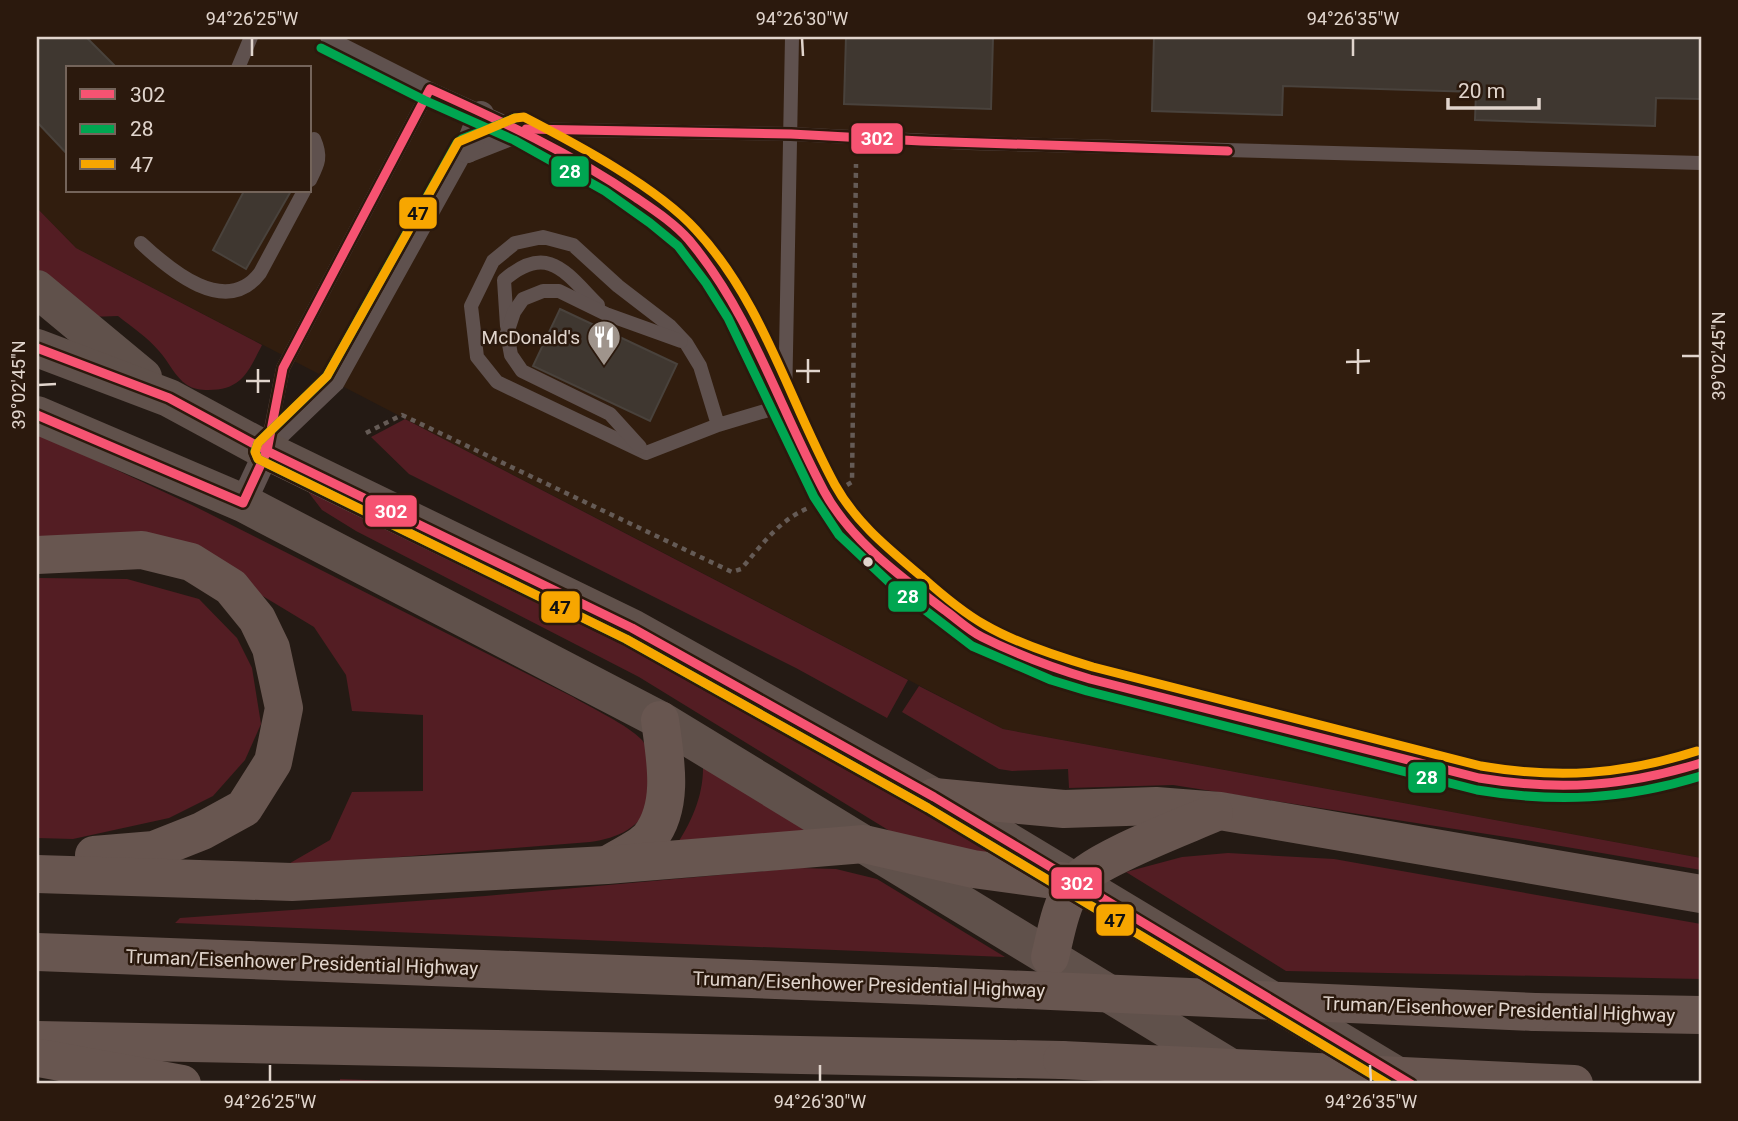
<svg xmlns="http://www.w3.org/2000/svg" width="1738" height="1121" font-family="Roboto,sans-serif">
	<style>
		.built { fill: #311d0e; fill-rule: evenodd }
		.green { fill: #531d23 }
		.building { fill: #3f3730; stroke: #49423c; stroke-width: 2 }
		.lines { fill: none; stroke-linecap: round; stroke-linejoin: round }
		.path { stroke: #655b56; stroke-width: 4.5; stroke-dasharray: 5 5; stroke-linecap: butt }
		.service { stroke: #5f514e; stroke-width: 14 }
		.minor { stroke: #5f514e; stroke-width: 26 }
		.primary { stroke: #60514b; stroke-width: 38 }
		.motorway { stroke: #685650; stroke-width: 38 }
		.motorway-bridge { stroke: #685650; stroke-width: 38 }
		.bus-1-casing { stroke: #2b190d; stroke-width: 14 }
		.bus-2-casing { stroke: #2b190d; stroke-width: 14 }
		.bus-3-casing { stroke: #2b190d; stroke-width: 14 }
		.bus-1 { stroke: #f65372; stroke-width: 9 }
		.bus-2 { stroke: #00a651; stroke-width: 9 }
		.bus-3 { stroke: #f7a600; stroke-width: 9 }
		.ticks { fill: none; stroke: #e1d5cd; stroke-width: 2.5 }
		.bus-dot { fill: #e1d5cd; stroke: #2b190d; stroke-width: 2.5 }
		.labels { text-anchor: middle; stroke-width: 5; stroke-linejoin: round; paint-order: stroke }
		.poi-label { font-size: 19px; fill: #e1d5cd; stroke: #2b190d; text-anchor: end }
		.street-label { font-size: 19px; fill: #e1d5cd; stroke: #2b190d }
		.line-badge { stroke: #2b190d; stroke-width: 2.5 }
		.badge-label { font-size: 19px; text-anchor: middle; font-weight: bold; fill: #fff }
		.pale-badge-label { font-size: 19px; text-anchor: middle; font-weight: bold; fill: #111 }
		.neatline { fill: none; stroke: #e1d5cd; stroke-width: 2.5 }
		.ticks-label { font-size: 18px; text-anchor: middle; fill: #e1d5cd }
	</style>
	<rect width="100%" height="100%" fill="#241a14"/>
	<path class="built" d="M 37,37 L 1701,37 L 1701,858 L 1003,729 L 76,248 L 37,208 ZM 68,68 L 310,68 L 310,191 L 68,191 Z"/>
	<g class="green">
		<path d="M 37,208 L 76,248 L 262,345 C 248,372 242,390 208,390 C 201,390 193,389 187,385 C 175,377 169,362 159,351 C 148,338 132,327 118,316 C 109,316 99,318 89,314 C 72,308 50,281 37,268 Z"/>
		<polygon points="405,419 908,680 887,718 796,668 409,474 371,437"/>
		<path d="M 37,433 L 192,505 L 573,697 C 591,708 628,725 642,740 C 649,749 650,760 651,771 C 651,779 654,790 652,798 C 642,828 618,838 590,842 L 285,866 L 330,840 L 352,792 L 423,791 L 423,715 L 352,711 L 346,675 L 314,627 L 248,587 L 37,549 Z"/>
		<polygon points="312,489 692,676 1038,872 893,833 639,677 356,531 322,510 309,493"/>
		<polygon points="40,578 127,579 199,599 237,638 252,668 261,724 245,760 213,796 169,818 73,839 37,838 37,579"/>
		<polygon points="919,686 1003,729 1701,858 1701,870 1519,839 1173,785 1069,788 1068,769 1012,771 999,769 902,712"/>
		<path d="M 703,764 L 821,837 L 674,849 C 691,823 704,796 703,764 Z"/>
		<polygon points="1228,853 1334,859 1701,924 1701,979 1286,971 1126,872 1182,857"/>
		<polygon points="799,868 836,869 877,879 1005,957 175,923 180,918 485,896"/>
		<polygon points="340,1079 469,1084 340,1084"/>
	</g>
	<g class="building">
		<polygon points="37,37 86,37 117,68 68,68 68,155 37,122"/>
		<polygon points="846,37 993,37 991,109 844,104"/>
		<polygon points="1154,37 1701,37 1701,99 1656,98 1655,126 1475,120 1476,92 1283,86 1282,115 1152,111"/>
		<polygon points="244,191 291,191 246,269 213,250"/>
		<polygon points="560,309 677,364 650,421 533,366"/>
	</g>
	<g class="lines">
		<g class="path">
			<path d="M 366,433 L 402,415 L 732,572 L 741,569 C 762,545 778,521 808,508"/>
			<polyline points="847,485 852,482 856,164"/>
		</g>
		<g class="service">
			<path d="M 327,37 L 430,89 L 520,129 L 612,181 L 658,213 L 687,238 L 716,276 L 739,312 L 825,492 L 848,527 L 898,574 L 979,636 L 1056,669 L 1090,679 C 1169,700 1248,720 1327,740 C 1406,760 1489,788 1571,787 C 1616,786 1659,777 1701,763"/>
			<polyline points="238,68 251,37"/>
			<polyline points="521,129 791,134 969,143 1701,163"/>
			<path d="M 310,180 C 318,164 322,157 314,139"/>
			<path d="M 141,243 C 170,270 226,318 260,273 L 304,191"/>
			<path d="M 507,326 L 504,280 C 548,242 566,273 598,305"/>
			<polyline points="785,404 792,37"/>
			<polyline points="718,425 700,366 686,343 670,326 618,286 573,245 543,237 515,243 493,261 471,306 477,357 497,382 646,453 718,425 785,405"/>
			<polyline points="640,447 610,414 522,371 511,355 507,333 514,312 523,299 543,291 559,291 606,314 681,341"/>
			<polyline points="267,449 283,368 430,89"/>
			<polyline points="268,450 337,384 467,150"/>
		</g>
		<g class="minor">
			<polyline points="467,150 520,129"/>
			<polyline points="467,150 481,114"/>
			<polyline points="243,503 267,451"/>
		</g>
		<g class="primary">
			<polyline points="37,289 143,377"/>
			<polyline points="37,348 169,398 267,451 632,628 934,797 1406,1081"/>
			<polyline points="37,415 243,503 660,720 1241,1074"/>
		</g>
		<g class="motorway">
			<polyline points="37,555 142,550 191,562 231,587 257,619 271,648 284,708 273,762 244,808 202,831 154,850 94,855"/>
			<polyline points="934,797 1064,809 1156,806 1220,811 1701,894"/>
			<path d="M 609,864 C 621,856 641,848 650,837 C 675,805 665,757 660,720"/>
			<polyline points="37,874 292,882 607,865 864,844 973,869 1075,883"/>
			<polyline points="37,952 933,986"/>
			<path d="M 1050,957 C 1056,933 1060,906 1074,885 C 1089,861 1185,826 1214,813"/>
			<polyline points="1535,1012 1701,1015"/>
			<polyline points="37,1040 1062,1060"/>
			<polyline points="39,1058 182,1084"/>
		</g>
		<g class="motorway-bridge">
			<polyline points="933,986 1535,1012"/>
			<polyline points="1062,1060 1574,1084"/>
		</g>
		<g class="bus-1-casing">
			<g id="bus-1">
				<polyline points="526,129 791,134 921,141 1228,151"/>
				<polyline points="37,348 169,398 267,451 632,628 934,797 1411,1084"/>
				<path d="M 37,415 L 243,503 L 267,451 L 283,368 L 430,89 C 501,121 571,153 635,197 C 654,210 674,223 689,240 C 751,314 779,407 824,491 C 851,541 899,575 943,609 C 956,618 968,630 982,637 C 1016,654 1053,668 1090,679 L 1479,778 C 1558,791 1624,787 1701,763"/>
			</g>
		</g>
		<g class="bus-2-casing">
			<g id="bus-2">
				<path d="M 321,48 L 424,100 L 514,140 L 605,191 L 650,223 L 678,246 L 706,283 L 728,318 L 814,497 L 839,535 L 891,584 L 972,646 L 1051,680 L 1087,691 L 1477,790 C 1556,803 1624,800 1701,776"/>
				<polyline points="515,118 462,139 457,143 327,376 258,443 255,451 258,459 626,639 928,808 1388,1084"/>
			</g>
		</g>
		<g class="bus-3-casing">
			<path id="bus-3" d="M 1388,1084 L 928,808 L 626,639 L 258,459 L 255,452 L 258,443 L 327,376 L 458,142 L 515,118 L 524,117 C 576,144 657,187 696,230 C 763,302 789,401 835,485 C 856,523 889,549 922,577 C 941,594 962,612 985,625 C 1016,643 1059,657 1093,667 L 1481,766 C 1558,779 1622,775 1697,751"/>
		</g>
		<use href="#bus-1" class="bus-1"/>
		<use href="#bus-2" class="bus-2"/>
		<use href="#bus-3" class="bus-3"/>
	</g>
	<path class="ticks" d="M 252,38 L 252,56M 802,38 L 803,56M 1353,38 L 1353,56M 1358,349 L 1358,374M 1682,356 L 1700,356M 808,359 L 808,383M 1346,362 L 1370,361M 258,369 L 258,393M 796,371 L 820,371M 246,381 L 270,381M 38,385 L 56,384M 270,1065 L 270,1082M 820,1065 L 820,1082M 1370,1065 L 1371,1082"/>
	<defs>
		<g id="restaurant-pin" transform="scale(1.75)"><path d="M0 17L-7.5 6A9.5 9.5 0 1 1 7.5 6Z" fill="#9f948c" stroke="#2b190d"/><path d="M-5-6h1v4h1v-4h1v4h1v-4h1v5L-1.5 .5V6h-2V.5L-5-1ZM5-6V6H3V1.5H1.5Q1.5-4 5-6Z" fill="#fff"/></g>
	</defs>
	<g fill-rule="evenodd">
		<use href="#restaurant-pin" x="604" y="337"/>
	</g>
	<circle class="bus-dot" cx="868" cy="562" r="6"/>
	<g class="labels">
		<g class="poi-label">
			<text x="580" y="344">McDonald's</text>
		</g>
		<g class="street-label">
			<text transform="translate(302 962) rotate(2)" y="7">Truman/Eisenhower Presidential Highway</text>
			<text transform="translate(869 984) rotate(2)" y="7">Truman/Eisenhower Presidential Highway</text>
			<text transform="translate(1499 1009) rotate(2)" y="7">Truman/Eisenhower Presidential Highway</text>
		</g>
	</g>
	<g class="line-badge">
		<rect x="850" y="122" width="54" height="33" rx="7" fill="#f65372"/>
		<rect x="550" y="155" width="40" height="33" rx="7" fill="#00a651"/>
		<rect x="398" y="196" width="40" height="34" rx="7" fill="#f7a600"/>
		<rect x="364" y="494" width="54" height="34" rx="7" fill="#f65372"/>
		<rect x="887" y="580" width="41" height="33" rx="7" fill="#00a651"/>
		<rect x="540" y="590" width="41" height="34" rx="7" fill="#f7a600"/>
		<rect x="1407" y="761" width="40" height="33" rx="7" fill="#00a651"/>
		<rect x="1050" y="866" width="53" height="34" rx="7" fill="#f65372"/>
		<rect x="1095" y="903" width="40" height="34" rx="7" fill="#f7a600"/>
	</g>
	<g class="badge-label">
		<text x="877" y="145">302</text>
		<text x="570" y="178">28</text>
		<text x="391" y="518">302</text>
		<text x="908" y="603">28</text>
		<text x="1427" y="784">28</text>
		<text x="1077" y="890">302</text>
	</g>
	<g class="pale-badge-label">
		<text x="418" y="220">47</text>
		<text x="560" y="614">47</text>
		<text x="1115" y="927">47</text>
	</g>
	<rect width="1738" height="1121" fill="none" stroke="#2b190d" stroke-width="77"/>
	<rect x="66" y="66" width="245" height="126" fill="#2b190d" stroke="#74645a" stroke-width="2"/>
	<rect x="80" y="89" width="35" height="10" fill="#f65372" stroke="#74645a" stroke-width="2"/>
	<text x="130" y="102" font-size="21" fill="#e1d5cd">302</text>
	<rect x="80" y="124" width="35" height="10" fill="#00a651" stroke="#74645a" stroke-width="2"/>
	<text x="130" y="136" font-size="21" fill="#e1d5cd">28</text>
	<rect x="80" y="159" width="35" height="10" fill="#f7a600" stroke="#74645a" stroke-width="2"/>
	<text x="130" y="172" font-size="21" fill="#e1d5cd">47</text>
	<path d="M1448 98v10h91v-10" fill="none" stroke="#e1d5cd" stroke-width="3.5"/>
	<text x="1458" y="98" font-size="21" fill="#e1d5cd" stroke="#2b190d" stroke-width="5" paint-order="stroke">20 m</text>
	<rect x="38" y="38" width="1662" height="1044" class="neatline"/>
	<g class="ticks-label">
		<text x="252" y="25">94°26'25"W</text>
		<text x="802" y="25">94°26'30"W</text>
		<text x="1353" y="25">94°26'35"W</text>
		<text transform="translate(1719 356) rotate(-90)" y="6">39°02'45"N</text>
		<text transform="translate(19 385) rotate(-90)" y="6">39°02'45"N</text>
		<text x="270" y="1108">94°26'25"W</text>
		<text x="820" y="1108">94°26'30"W</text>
		<text x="1371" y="1108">94°26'35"W</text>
	</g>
</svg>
